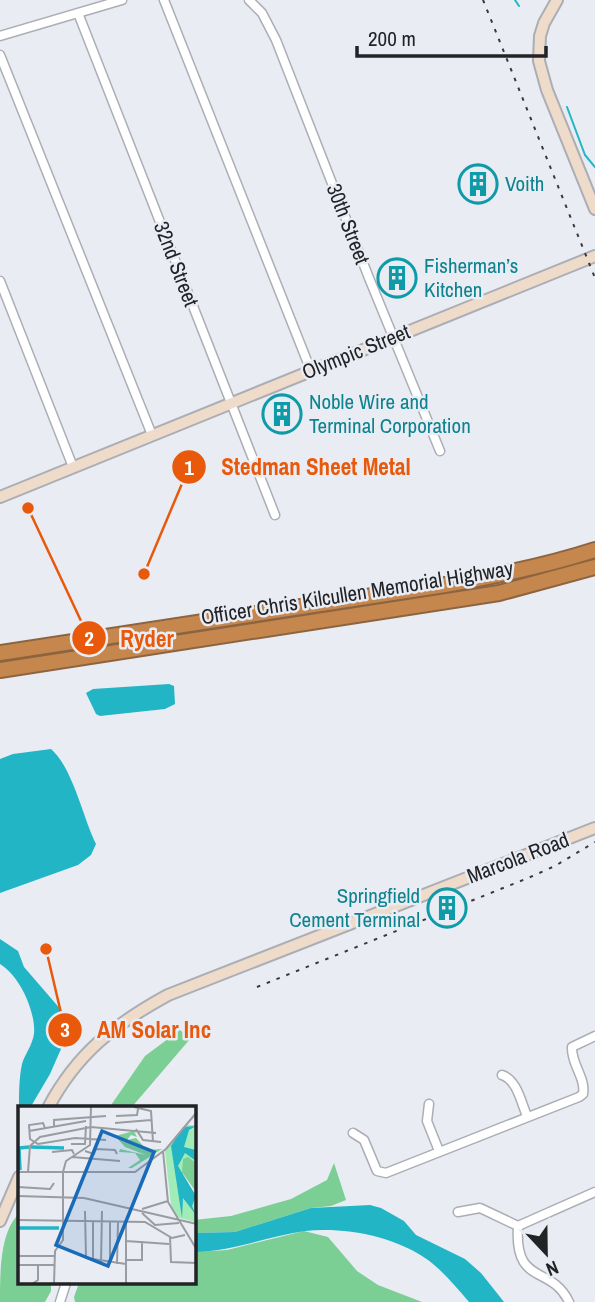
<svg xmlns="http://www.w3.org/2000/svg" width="595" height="1302" font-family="'Archivo Narrow',sans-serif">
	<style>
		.forest { fill: #7bce94 }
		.water { fill: #22b5c6 }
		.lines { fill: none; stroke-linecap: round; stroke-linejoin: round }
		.stream { stroke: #22b5c6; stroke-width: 2 }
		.street-casing { stroke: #abaeb4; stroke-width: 11 }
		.secondary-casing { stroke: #abaeb4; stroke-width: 14 }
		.highway-casing { stroke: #8d6440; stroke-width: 18 }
		.street { stroke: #fff; stroke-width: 8 }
		.secondary { stroke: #eedbca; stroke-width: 10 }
		.highway { stroke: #c6874e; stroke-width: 14 }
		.rail { stroke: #38393d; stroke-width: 2; stroke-dasharray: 3.5 7; stroke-linecap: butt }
		.labels { text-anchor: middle; stroke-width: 5; stroke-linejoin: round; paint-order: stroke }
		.culture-label { font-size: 21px; fill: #0d838f; stroke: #e9ecf3; text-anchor: start }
		.street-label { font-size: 21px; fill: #222326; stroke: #e9ecf3 }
		.inset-river { fill: none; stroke: #22b5c6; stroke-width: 3.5 }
		.inset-road { fill: none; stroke: #999ca1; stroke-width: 2 }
		.view { fill: #196ab9; fill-opacity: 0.15; stroke: #196ab9; stroke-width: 3.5 }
		.inset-edge { fill: none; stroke: #222326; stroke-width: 3.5 }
		.leader { fill: none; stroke: #e8590c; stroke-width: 2.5 }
		.callout-dot { fill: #e8590c; stroke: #e9ecf3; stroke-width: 2.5 }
		.mark-label { font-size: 21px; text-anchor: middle; font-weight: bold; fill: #fff }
		.callout-label { font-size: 23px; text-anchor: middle; font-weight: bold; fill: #e8590c; stroke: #e9ecf3; stroke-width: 5; stroke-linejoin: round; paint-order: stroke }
	</style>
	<rect width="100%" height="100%" fill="#e9ecf3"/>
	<g class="forest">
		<polygon points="180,1030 190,1039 131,1108 109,1108 145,1056"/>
		<polygon points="334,1163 346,1200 331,1206 311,1208 235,1232 194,1233 194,1220 231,1216 291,1199 327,1180"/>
		<path d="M 19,1214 L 19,1283 L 51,1283 L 51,1291 L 45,1302 L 0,1302 C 0,1273 0,1231 19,1214 Z"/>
		<polygon points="304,1231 328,1237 357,1271 378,1285 422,1302 75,1302 74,1297 79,1283 194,1283 194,1252 227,1250"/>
	</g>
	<g class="water">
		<polygon points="169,684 174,686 175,704 165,709 100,716 96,714 86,693 93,689"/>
		<path d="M 51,749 C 73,768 83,818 96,844 L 91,855 L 78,865 L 0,893 L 0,759 L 13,754 Z"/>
		<path d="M 0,939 L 18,951 L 24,967 L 62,1011 L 65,1028 L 61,1049 L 50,1074 L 30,1108 L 19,1108 L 19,1112 L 19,1108 C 19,1094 19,1078 22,1064 C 25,1054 32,1046 34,1034 C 36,1012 20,976 0,964 Z"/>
		<path d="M 370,1205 L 381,1208 L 404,1221 L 416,1235 L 465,1259 L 481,1273 L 504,1302 L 469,1302 C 457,1288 443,1271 428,1260 C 394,1236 345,1227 305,1231 C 267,1236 233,1252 194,1252 L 194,1233 L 235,1232 L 311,1208 Z"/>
	</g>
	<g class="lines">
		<g class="stream">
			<polyline points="515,0 519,6"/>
			<polyline points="567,107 585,155 595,167"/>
		</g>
		<g class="street-casing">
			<g id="street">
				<polyline points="164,0 311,371"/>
				<polyline points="249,0 262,13 276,40 369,278 440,451"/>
				<polyline points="78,13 275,515"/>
				<polyline points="0,36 122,0"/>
				<polyline points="0,55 152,435"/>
				<polyline points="0,281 73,467"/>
				<path d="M 502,1075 C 517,1080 521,1102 527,1116"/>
				<polyline points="429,1104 427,1121 439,1151"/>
				<path d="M 353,1133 L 364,1140 L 377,1171 L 386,1173 L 579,1097 L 583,1094 C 586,1078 571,1064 572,1047 L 595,1036"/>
				<polyline points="458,1212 480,1208 518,1226"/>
				<path d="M 518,1226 C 514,1287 551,1264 569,1302"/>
				<polyline points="518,1226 595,1192"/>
				<polyline points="60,1302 66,1283"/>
			</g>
		</g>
		<g class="secondary-casing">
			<g id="secondary">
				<polyline points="557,0 544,23 540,36 539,61 547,90 595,209"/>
				<polyline points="0,497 595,256"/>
				<path d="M 48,1108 C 77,1053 115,1024 168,995 L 595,828"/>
				<polyline points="0,1221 19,1177"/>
			</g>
		</g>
		<g class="highway-casing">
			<g id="highway">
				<path d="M 0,653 L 445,585 C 496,576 546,566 595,550"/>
				<polyline points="0,670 499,593 595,567"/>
			</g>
		</g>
		<use href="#street" class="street"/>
		<use href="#secondary" class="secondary"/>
		<use href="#highway" class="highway"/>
		<g class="rail">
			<polyline points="483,0 595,278"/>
			<polyline points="257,987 528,878 555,866 595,842"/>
		</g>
	</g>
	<defs>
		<g id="building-ring" transform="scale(2.0125)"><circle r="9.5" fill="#e9ecf3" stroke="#0f9aa8" stroke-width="1.5"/><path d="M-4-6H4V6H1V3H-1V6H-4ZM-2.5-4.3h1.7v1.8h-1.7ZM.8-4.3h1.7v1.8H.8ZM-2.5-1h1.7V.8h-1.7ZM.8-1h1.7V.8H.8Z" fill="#0f9aa8"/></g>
	</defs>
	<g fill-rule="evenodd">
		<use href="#building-ring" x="478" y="184"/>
		<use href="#building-ring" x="397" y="278"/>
		<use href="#building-ring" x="282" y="414"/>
		<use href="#building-ring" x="447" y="908"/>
	</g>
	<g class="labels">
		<g class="culture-label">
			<text x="505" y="191">Voith</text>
			<text x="424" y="273">Fisherman’s<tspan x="424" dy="24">Kitchen</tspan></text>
			<text x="309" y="409">Noble Wire and<tspan x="309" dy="24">Terminal Corporation</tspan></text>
			<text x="420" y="903" text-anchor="end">Springfield<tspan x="420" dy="24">Cement Terminal</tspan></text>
		</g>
		<g class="street-label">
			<text transform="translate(348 224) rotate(69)" y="7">30th Street</text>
			<text transform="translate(176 264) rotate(69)" y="7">32nd Street</text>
			<text transform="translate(356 352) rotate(-22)" y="7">Olympic Street</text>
			<text transform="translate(357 593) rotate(-9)" y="7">Officer Chris Kilcullen Memorial Highway</text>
			<text transform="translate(518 858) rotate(-21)" y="7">Marcola Road</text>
		</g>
	</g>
	<g transform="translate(18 1106)">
		<rect width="178" height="178" fill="#e9ecf3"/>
		<path d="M 168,19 L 178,19 L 178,57 L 164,69 L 178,89 L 178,116 L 158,111 L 153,99 L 147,45 Z" fill="#a1ecb6"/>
		<path d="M 116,25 L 119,31 L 113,29 L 109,34 L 118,32 L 129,44 L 144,43 L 114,62 L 110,62 L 122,54 L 117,47 L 101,46 L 102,43 L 128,49 L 107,41 L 97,30 ZM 170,51 L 178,57 L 178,86 L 164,66 L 165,53 Z" fill="#7bce94"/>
		<path d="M 178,20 L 171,24 L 166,41 L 178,44 L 178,55 L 167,47 L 160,60 L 178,90 L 174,100 L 178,109 L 165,92 L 164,112 L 153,40 L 165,21 Z" fill="#22b5c6"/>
		<path class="inset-river" d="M 13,41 L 46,42M 2,64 L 1,42 L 11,41M 0,122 L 41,122"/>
		<path class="inset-road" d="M 116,1 L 133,5 L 135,36M 98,10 L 119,9 L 120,3M 97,17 L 133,14M 36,21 L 36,14 L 88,10M 27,22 L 25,17 L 11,19 L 12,33 L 20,38 L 57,32 L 88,34M 118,23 L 125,34 L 143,36M 11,25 L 68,15M 53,38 L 67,38 L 68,20M 67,45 L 76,48 L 78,43 L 97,44 L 99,48M 145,45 L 150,96 L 179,144M 34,46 L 54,44 L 56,48M 54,51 L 102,55M 0,66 L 117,66 L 148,43 L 179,6M 10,66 L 12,40 L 22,31 L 73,21 L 138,27M 45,66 L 48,55 L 72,39 L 73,0M 0,81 L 32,83 L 36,77M 0,90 L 66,92 L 179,118M 124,103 L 150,95M 67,105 L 68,152 L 108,158M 124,107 L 137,119 L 161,117M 0,114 L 127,116 L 154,132 L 167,129M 152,131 L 153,156 L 179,157M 108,135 L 151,138M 0,150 L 37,150M 108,154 L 124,154 L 124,135M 75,155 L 75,116M 83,156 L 84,105M 92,157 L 92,116M 99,158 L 100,116M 0,159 L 37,159M 14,178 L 20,174 L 20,159M 36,178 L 37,145 L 45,134 L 45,66M 63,178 L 89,178M 108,178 L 108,116"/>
		<path class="view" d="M 84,25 L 136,46 L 90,160 L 38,139 Z"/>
		<rect width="178" height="178" class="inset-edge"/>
	</g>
	<path class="leader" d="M144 574L189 467M28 508L89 638M46 949L65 1030"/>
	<g class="callout-dot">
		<circle cx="144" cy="574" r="7"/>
		<circle cx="28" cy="508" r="7"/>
		<circle cx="46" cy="949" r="7"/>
		<circle cx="189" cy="467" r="18"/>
		<circle cx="89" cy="638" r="18"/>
		<circle cx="65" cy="1030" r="18"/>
	</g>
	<g class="mark-label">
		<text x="189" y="475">1</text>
		<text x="89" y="646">2</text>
		<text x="65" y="1037">3</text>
	</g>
	<g class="callout-label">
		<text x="316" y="475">Stedman Sheet Metal</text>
		<text x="147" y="647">Ryder</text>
		<text x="154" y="1038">AM Solar Inc</text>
	</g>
	<g transform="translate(546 1253) rotate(158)" stroke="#e9ecf3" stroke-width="5" paint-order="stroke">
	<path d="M0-5L12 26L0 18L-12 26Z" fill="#222326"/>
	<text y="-10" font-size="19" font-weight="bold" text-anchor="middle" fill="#222326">N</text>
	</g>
	<path d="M357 46v10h189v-10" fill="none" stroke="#222326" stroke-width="3.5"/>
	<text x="368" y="46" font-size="21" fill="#222326" stroke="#e9ecf3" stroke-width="5" paint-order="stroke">200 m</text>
</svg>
